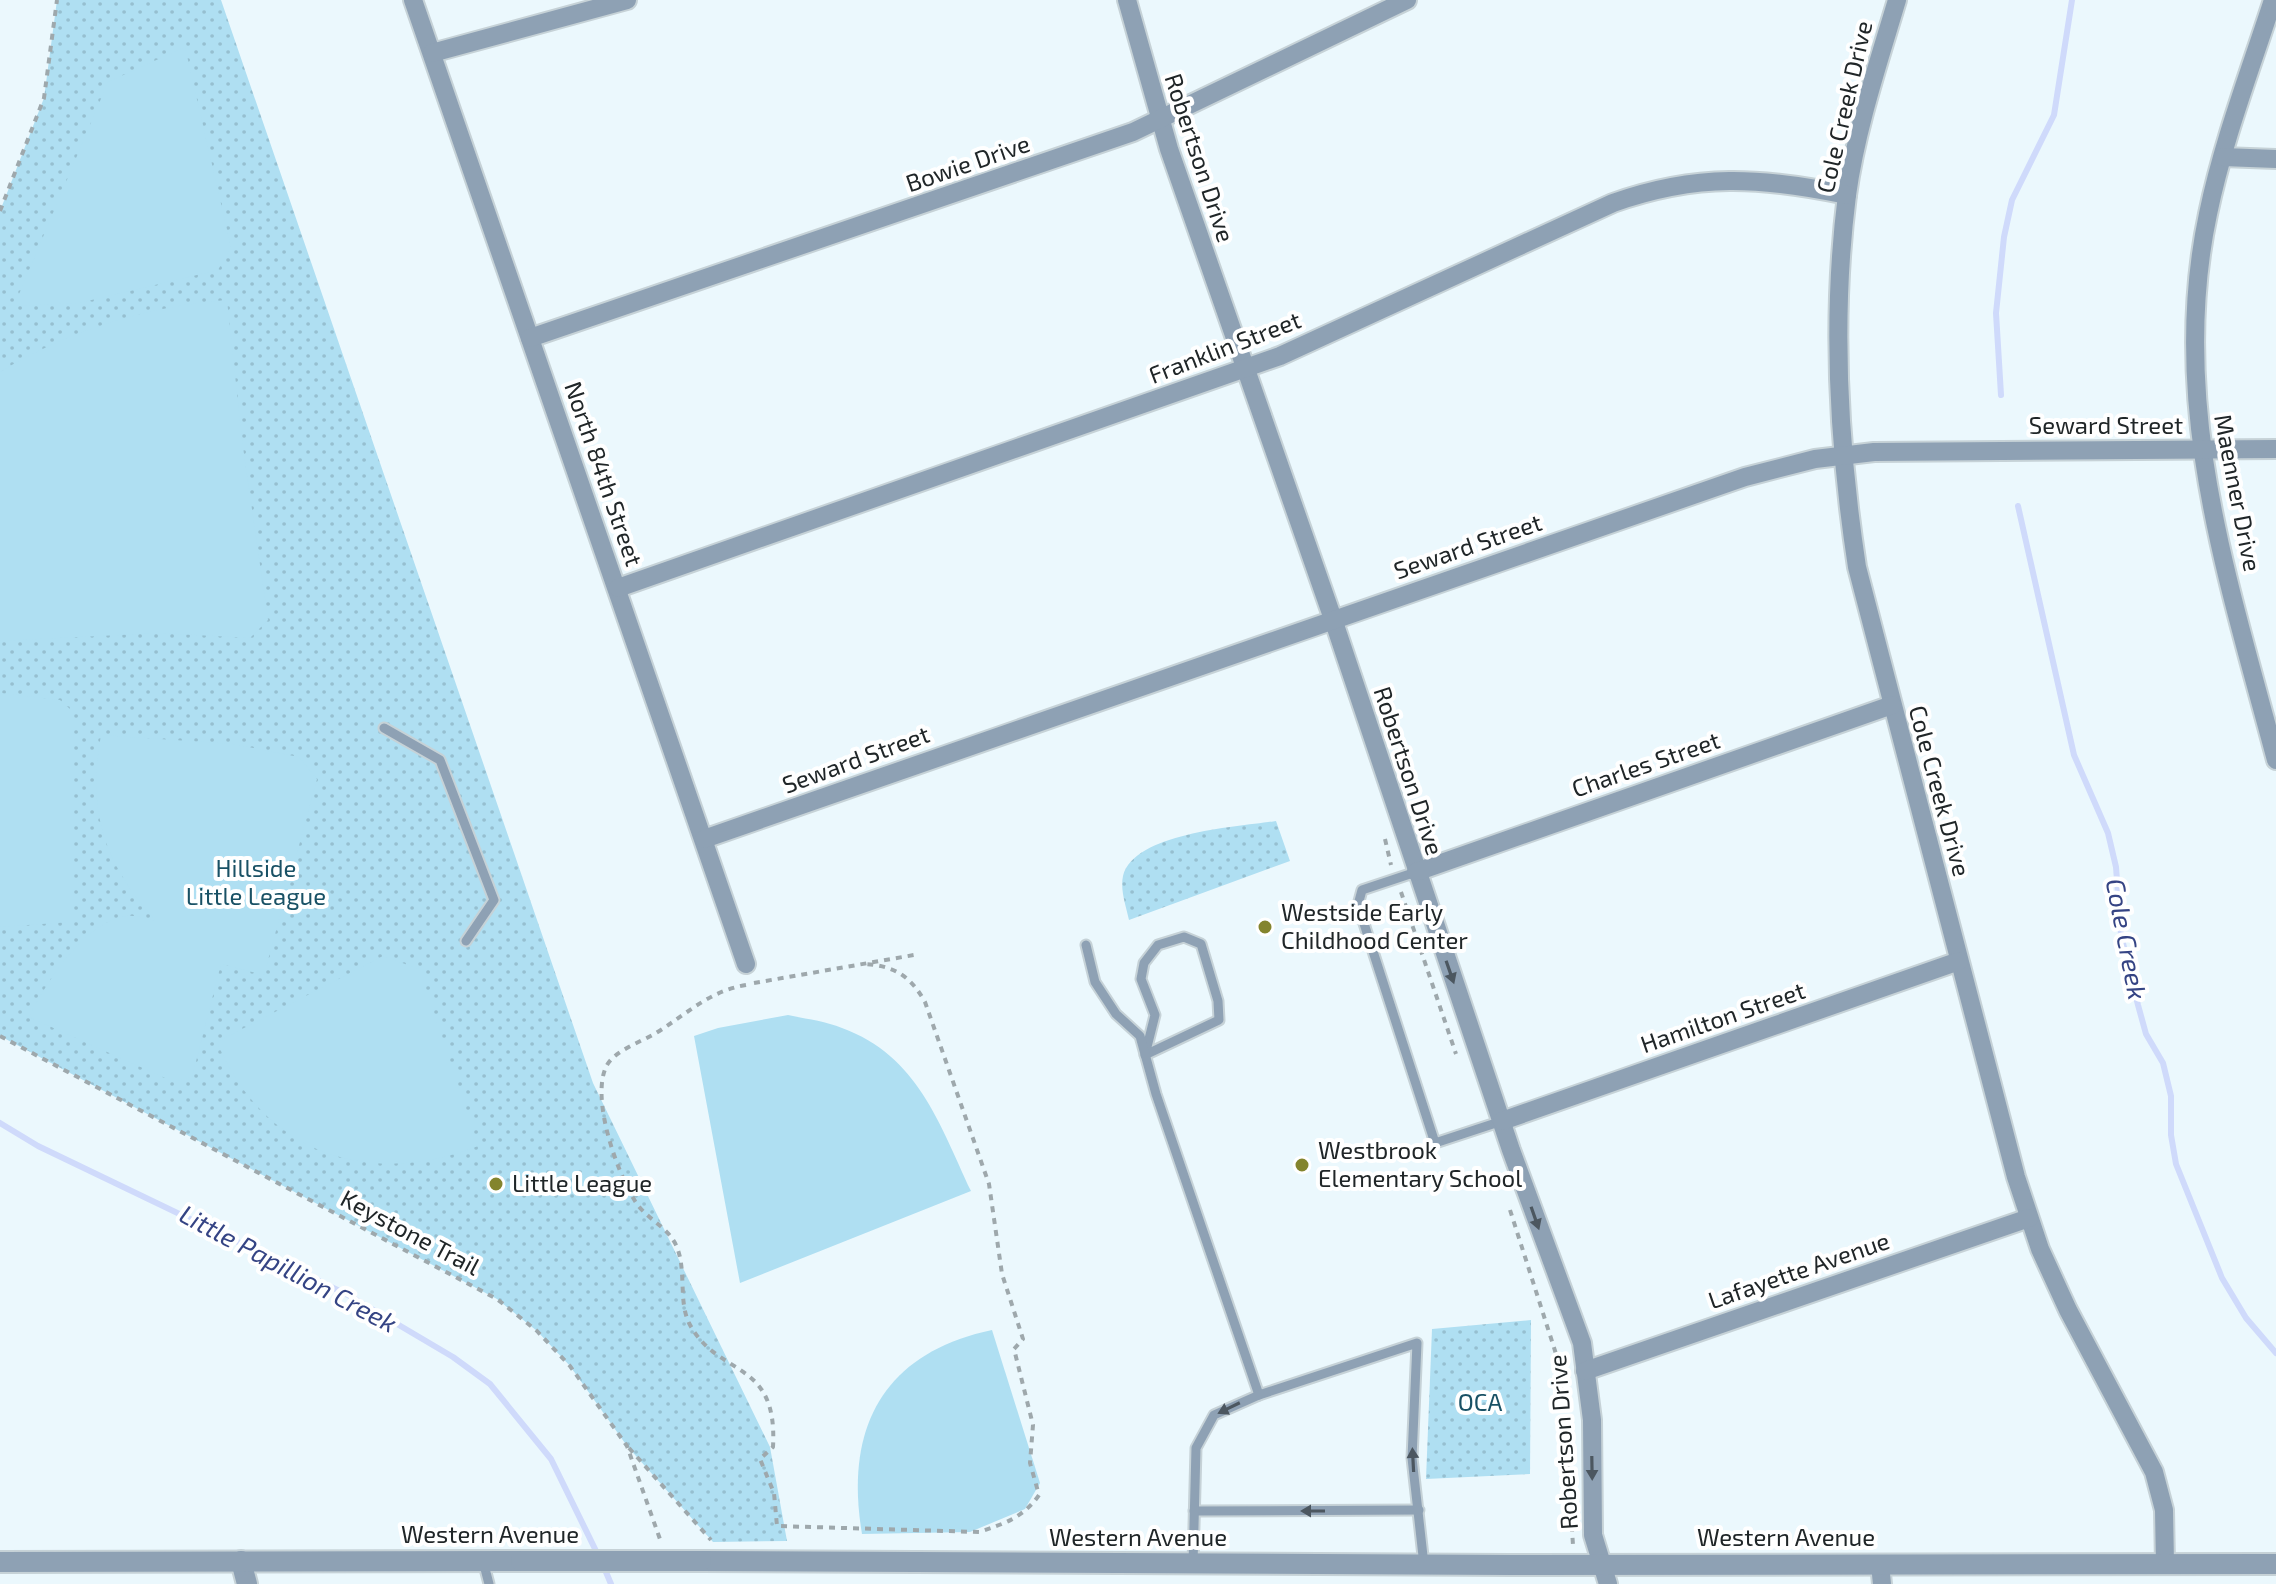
<svg xmlns="http://www.w3.org/2000/svg" width="2276" height="1584" font-family="'Exo 2',sans-serif">
	<style>
		.park { fill: url(#park-dots) }
		.garden { fill: #afdff2 }
		.lines { fill: none; stroke-linecap: round; stroke-linejoin: round }
		.stream { stroke: #cfdafb; stroke-width: 6 }
		.service-casing { stroke: #c6d2d7; stroke-width: 13 }
		.minor-casing { stroke: #c6d2d7; stroke-width: 22 }
		.tertiary-casing { stroke: #c6d2d7; stroke-width: 24 }
		.path { stroke: #9ea8ac; stroke-width: 4; stroke-dasharray: 6 6; stroke-linecap: butt }
		.service { stroke: #8ea1b4; stroke-width: 9 }
		.minor { stroke: #8ea1b4; stroke-width: 18 }
		.tertiary { stroke: #8ea1b4; stroke-width: 20 }
		.tertiary-bridge-casing { stroke: #c6d2d7; stroke-width: 24; stroke-linecap: butt }
		.tertiary-bridge { stroke: #8ea1b4; stroke-width: 20 }
		.oneway { fill: #4c5760 }
		.poi-dot { fill: #83842d; stroke: #fff; stroke-width: 3 }
		.labels { text-anchor: middle; stroke-width: 8; stroke-linejoin: round; paint-order: stroke }
		.street-label { font-size: 24px; fill: #202628; stroke: #fff }
		.park-label { font-size: 24px; fill: #195165; stroke: #fff }
		.poi-label { font-size: 24px; fill: #202628; stroke: #fff; text-anchor: start }
		.water-label { font-size: 26px; font-style: italic; fill: #354484; stroke: #fff }
	</style>
	<defs>
		<pattern id="park-dots" width="8" height="8" patternUnits="userSpaceOnUse" patternTransform="scale(2)"><rect width="8" height="8" fill="#afdff2"/><path d="M2 2h.1M6 6h.1" fill="none" stroke="#96bfd0" stroke-width="1.8" stroke-linecap="round"/></pattern>
	</defs>
	<rect width="100%" height="100%" fill="#ebf8fd"/>
	<g class="park">
		<polygon points="57,0 221,0 593,1083 770,1447 787,1541 713,1542 627,1446 570,1366 537,1331 497,1299 0,1036 0,211 44,98"/>
		<path d="M 1276,821 L 1290,861 L 1129,920 C 1126,906 1120,890 1123,876 C 1135,832 1239,827 1276,821 Z"/>
		<polygon points="1531,1320 1530,1474 1426,1479 1432,1329"/>
	</g>
	<g class="garden">
		<polygon points="185,47 231,247 218,270 79,303 14,306 108,82"/>
		<path d="M 227,300 L 242,440 L 268,620 L 250,638 L 159,633 L 0,641 L 0,372 C 67,331 148,306 227,300 Z"/>
		<polygon points="0,693 60,700 70,709 70,922 0,927"/>
		<path d="M 101,735 L 233,744 L 299,757 L 317,779 L 264,975 L 221,964 L 192,1077 L 174,1082 L 29,1017 C 46,983 84,922 126,916 C 137,915 147,919 157,922 C 104,863 87,813 101,735 Z"/>
		<path d="M 383,956 L 419,969 L 478,1146 C 369,1189 263,1153 217,1042 Z"/>
		<path d="M 788,1015 C 806,1019 825,1021 842,1028 C 918,1056 939,1123 971,1191 L 740,1283 L 694,1036 L 718,1028 Z"/>
		<path d="M 992,1330 L 1040,1483 L 1025,1509 L 970,1532 L 862,1534 C 844,1428 883,1353 992,1330 Z"/>
	</g>
	<g class="lines">
		<g class="stream">
			<polyline points="2001,395 1996,313 2004,237 2012,200 2054,115 2072,0"/>
			<polyline points="2018,506 2074,755 2108,833 2116,867 2121,935 2138,1005 2146,1034 2163,1063 2171,1096 2171,1135 2176,1164 2222,1278 2246,1318 2276,1353"/>
			<polyline points="0,1123 38,1146 348,1295 453,1357 490,1384 551,1459 598,1555"/>
			<polyline points="603,1565 611,1584"/>
		</g>
		<g class="service-casing">
			<g id="service">
				<polyline points="384,728 440,760 494,900 466,941"/>
				<polyline points="1416,872 1362,890 1358,905 1435,1143 1502,1121"/>
				<polygon points="1184,937 1201,944 1218,1001 1219,1020 1145,1055 1155,1015 1141,979 1144,963 1158,945"/>
				<polyline points="1086,945 1095,982 1116,1014 1140,1036 1156,1094 1259,1395"/>
				<polyline points="1194,1511 1419,1510"/>
				<polyline points="483,1561 489,1584"/>
				<polyline points="1193,1564 1196,1448 1214,1415 1259,1395 1417,1343 1412,1458 1424,1565"/>
			</g>
		</g>
		<g class="minor-casing">
			<g id="minor">
				<polyline points="413,0 746,964"/>
				<polyline points="1127,0 1169,149 1333,619 1511,1150 1582,1343 1592,1420 1593,1535 1608,1584"/>
				<path d="M 1897,0 C 1878,64 1856,129 1847,195 C 1831,320 1838,443 1857,567 L 2016,1177 L 2040,1249 L 2068,1310 L 2154,1472 L 2164,1510 L 2165,1564"/>
				<path d="M 2273,0 C 2250,71 2223,141 2208,214 C 2168,403 2228,579 2276,760"/>
				<polyline points="432,53 627,0"/>
				<polyline points="2223,157 2276,159"/>
				<polyline points="530,338 1133,132 1407,0"/>
				<path d="M 618,588 L 1280,356 L 1613,203 C 1697,173 1761,177 1847,195"/>
				<polyline points="704,839 1745,477 1815,459 1874,452 2276,449"/>
				<polyline points="1416,872 1892,705"/>
				<polyline points="1502,1121 1959,961"/>
				<polyline points="1585,1371 2029,1218"/>
				<polyline points="1880,1564 1882,1584"/>
			</g>
		</g>
		<g class="tertiary-casing">
			<g id="tertiary">
				<polyline points="241,1561 247,1584"/>
				<polyline points="701,1561 1510,1565 2276,1564"/>
				<polyline points="0,1562 521,1561"/>
			</g>
		</g>
		<g class="path">
			<polyline points="0,211 44,98 57,0"/>
			<polyline points="1385,839 1391,865"/>
			<polyline points="1401,892 1456,1054"/>
			<polyline points="754,983 914,955"/>
			<path d="M 746,985 C 709,991 687,1014 656,1033 C 641,1042 613,1051 606,1067 C 591,1100 617,1172 635,1201 C 646,1219 667,1226 676,1245 C 687,1269 678,1300 689,1323 C 718,1379 778,1357 773,1447 L 760,1459 L 774,1493 L 777,1526 L 979,1532 C 1004,1524 1024,1517 1039,1495 L 1030,1463 L 1033,1425 L 1014,1349 L 1023,1339 L 1002,1274 L 989,1184 L 925,1002 C 910,975 893,965 862,964"/>
			<polyline points="0,1036 497,1299 537,1331 570,1366 627,1446 661,1542"/>
			<polyline points="1510,1210 1557,1357 1563,1399 1573,1545"/>
			<polyline points="629,1448 711,1540"/>
		</g>
		<use href="#service" class="service"/>
		<use href="#minor" class="minor"/>
		<use href="#tertiary" class="tertiary"/>
		<g class="tertiary-bridge-casing">
			<polyline id="tertiary-bridge" points="521,1561 701,1561"/>
		</g>
		<use href="#tertiary-bridge" class="tertiary-bridge"/>
	</g>
	<defs><path id="oneway-solid" d="M-6-.8H1V-3.2L6.5 0L1 3.2V.8H-6Z" transform="scale(2)"/></defs>
	<g class="oneway">
		<use href="#oneway-solid" transform="translate(1450 972) rotate(71)"/>
		<use href="#oneway-solid" transform="translate(1535 1218) rotate(71)"/>
		<use href="#oneway-solid" transform="translate(1229 1408) rotate(154)"/>
		<use href="#oneway-solid" transform="translate(1413 1460) rotate(-93)"/>
		<use href="#oneway-solid" transform="translate(1592 1468) rotate(89)"/>
		<use href="#oneway-solid" transform="translate(1313 1511) rotate(180)"/>
	</g>
	<g class="poi-dot">
		<circle cx="1265" cy="927" r="8"/>
		<circle cx="1302" cy="1165" r="8"/>
		<circle cx="496" cy="1184" r="8"/>
	</g>
	<g class="labels">
		<g class="street-label">
			<text transform="translate(1845 107) rotate(-77)" y="8">Cole Creek Drive</text>
			<text transform="translate(1199 158) rotate(72)" y="8">Robertson Drive</text>
			<text transform="translate(968 164) rotate(-19)" y="8">Bowie Drive</text>
			<text transform="translate(1225 348) rotate(-21)" y="8">Franklin Street</text>
			<text x="2106" y="434">Seward Street</text>
			<text transform="translate(603 474) rotate(71)" y="8">North 84th Street</text>
			<text transform="translate(2237 493) rotate(79)" y="8">Maenner Drive</text>
			<text transform="translate(1468 547) rotate(-19)" y="8">Seward Street</text>
			<text transform="translate(856 760) rotate(-20)" y="8">Seward Street</text>
			<text transform="translate(1646 765) rotate(-19)" y="8">Charles Street</text>
			<text transform="translate(1408 771) rotate(72)" y="8">Robertson Drive</text>
			<text transform="translate(1939 791) rotate(75)" y="8">Cole Creek Drive</text>
			<text transform="translate(1723 1018) rotate(-19)" y="8">Hamilton Street</text>
			<text transform="translate(410 1233) rotate(28)" y="8">Keystone Trail</text>
			<text transform="translate(1799 1271) rotate(-19)" y="8">Lafayette Avenue</text>
			<text transform="translate(1564 1442) rotate(-94)" y="8">Robertson Drive</text>
			<text x="490" y="1543">Western Avenue</text>
			<text x="1138" y="1546">Western Avenue</text>
			<text x="1786" y="1546">Western Avenue</text>
		</g>
		<g class="park-label">
			<text x="256" y="877">Hillside<tspan x="256" dy="28">Little League</tspan></text>
			<text x="1480" y="1411">OCA</text>
		</g>
		<g class="poi-label">
			<text x="1281" y="921">Westside Early<tspan x="1281" dy="28">Childhood Center</tspan></text>
			<text x="1318" y="1159">Westbrook<tspan x="1318" dy="28">Elementary School</tspan></text>
			<text x="512" y="1192">Little League</text>
		</g>
		<g class="water-label">
			<text transform="translate(2126 939) rotate(79)" y="9">Cole Creek</text>
			<text transform="translate(288 1269) rotate(28)" y="9">Little Papillion Creek</text>
		</g>
	</g>
</svg>
